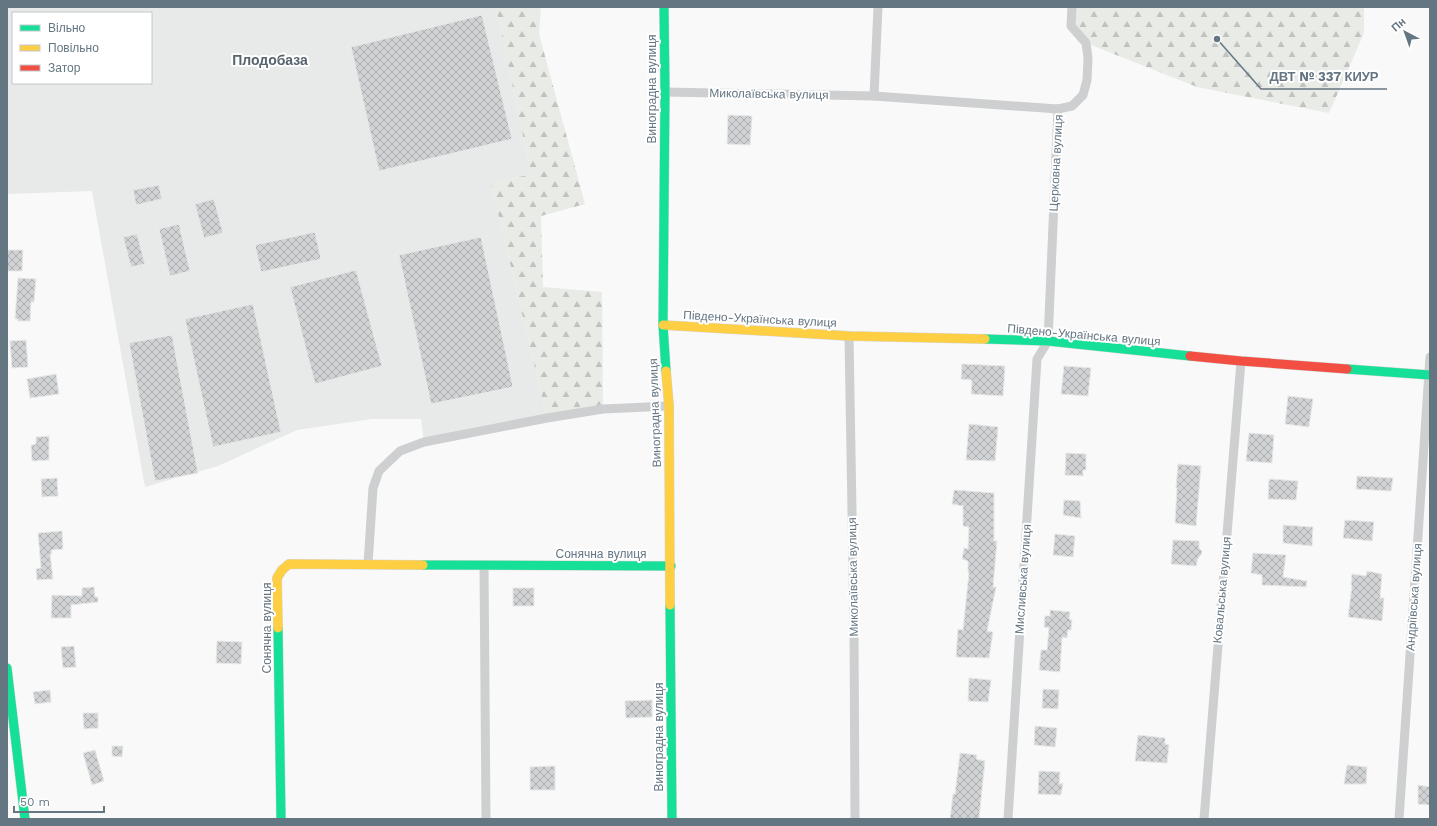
<svg xmlns="http://www.w3.org/2000/svg" width="1437" height="826" font-family="'Work Sans',sans-serif">
	<style>
		.built { fill: #e8e9e9; fill-rule: evenodd }
		.forest { fill: url(#forest-firs) }
		.building { fill: url(#building-cross-hatch); stroke: #e8e8e8 }
		.lines { fill: none; stroke-linecap: round; stroke-linejoin: round }
		.fast-casing { stroke: #d5d6d7; stroke-width: 10 }
		.slow-casing { stroke: #d5d6d7; stroke-width: 10 }
		.jam-casing { stroke: #d5d6d7; stroke-width: 10 }
		.street { stroke: #cecfd0; stroke-width: 9 }
		.fast { stroke: #16e098; stroke-width: 9 }
		.slow { stroke: #ffcf43; stroke-width: 9 }
		.jam { stroke: #f24e42; stroke-width: 9 }
		.labels { text-anchor: middle; stroke-width: 4; stroke-linejoin: round; paint-order: stroke }
		.street-label { font-size: 12px; fill: #657683; stroke: #fff }
		.quarter-label { font-size: 14px; font-weight: bold; fill: #57646e; stroke: #fff }
		.leader { fill: none; stroke: #657683; stroke-width: 1.5 }
		.callout-dot { fill: #657683; stroke: #fff; stroke-width: 1.5 }
		.callout-label { font-size: 13px; text-anchor: middle; font-weight: bold; fill: #657683; stroke: #fff; stroke-width: 4; stroke-linejoin: round; paint-order: stroke }
	</style>
	<defs>
		<pattern id="forest-firs" width="22" height="20" patternUnits="userSpaceOnUse"><rect width="22" height="20" fill="#e8ebe6"/><path d="M5 1l3.5 6h-7zM16 11l3.5 6h-7z" fill="#c0c3c0"/></pattern>
		<pattern id="building-cross-hatch" width="8" height="8" patternUnits="userSpaceOnUse"><rect width="8" height="8" fill="#d0d2d3"/><path d="M0 0l8 8M0 8l8-8" fill="none" stroke="#acafb1"/></pattern>
	</defs>
	<rect width="100%" height="100%" fill="#f9f9f9"/>
	<path class="built" d="M 7,7 L 496,7 L 531,174 L 491,184 L 547,418 L 424,442 L 421,419 L 372,419 L 297,430 L 218,466 L 145,487 L 92,191 L 7,194 ZM 13,13 L 151,13 L 151,83 L 13,83 Z"/>
	<g class="forest">
		<polygon points="496,7 541,7 539,34 585,204 541,216 543,287 602,292 603,409 547,418 491,184 531,174"/>
		<polygon points="1072,7 1364,7 1364,33 1329,113 1197,87 1086,43 1071,26"/>
	</g>
	<g class="building">
		<polygon points="482,15 512,139 379,171 351,47"/>
		<polygon points="728,115 752,116 750,145 727,144"/>
		<polygon points="159,185 162,199 136,205 133,190"/>
		<polygon points="214,199 223,233 204,238 195,204"/>
		<polygon points="179,224 190,271 170,276 159,229"/>
		<polygon points="315,232 321,259 261,272 255,245"/>
		<polygon points="137,234 145,264 131,267 123,237"/>
		<polygon points="481,237 513,387 431,404 399,255"/>
		<polygon points="7,250 23,250 22,271 7,271"/>
		<polygon points="356,270 382,366 315,384 290,287"/>
		<polygon points="18,278 36,279 34,302 31,302 30,321 18,321 18,319 15,319"/>
		<polygon points="253,304 281,432 213,447 185,319"/>
		<polygon points="172,335 198,473 155,481 129,343"/>
		<polygon points="26,340 28,367 12,368 10,341"/>
		<polygon points="962,364 1005,366 1003,396 971,394 972,380 961,379"/>
		<polygon points="1064,366 1091,368 1088,396 1061,394"/>
		<polygon points="56,374 59,394 30,398 27,379"/>
		<polygon points="1288,396 1313,399 1309,427 1285,424"/>
		<polygon points="969,424 998,427 995,461 966,460"/>
		<polygon points="1249,433 1274,435 1272,463 1246,461"/>
		<polygon points="49,436 49,460 32,461 31,445 36,444 36,437"/>
		<polygon points="1066,453 1086,454 1086,470 1083,470 1083,476 1065,475"/>
		<polygon points="1178,464 1201,466 1196,526 1175,523 1177,488 1176,488"/>
		<polygon points="1357,476 1393,478 1391,491 1356,489"/>
		<polygon points="57,478 58,496 42,497 41,479"/>
		<polygon points="1269,479 1298,481 1296,500 1268,499"/>
		<polygon points="954,490 994,493 994,541 997,541 993,587 996,587 995,592 987,631 993,632 989,658 956,657 958,629 963,630 969,573 968,573 968,561 962,559 964,548 968,549 969,527 963,526 963,506 952,504"/>
		<polygon points="1064,500 1080,501 1081,518 1063,515"/>
		<polygon points="1345,520 1374,522 1372,541 1343,538"/>
		<polygon points="1283,525 1313,527 1312,546 1283,543"/>
		<polygon points="62,531 63,549 51,550 52,554 50,554 53,579 37,580 36,569 41,568 38,533"/>
		<polygon points="1055,534 1075,536 1073,557 1053,555"/>
		<polygon points="1173,540 1199,541 1199,548 1202,551 1201,555 1198,558 1196,566 1171,564"/>
		<polygon points="1253,553 1286,555 1283,577 1307,581 1306,587 1262,585 1262,575 1251,573"/>
		<polygon points="1367,571 1382,574 1380,598 1384,598 1382,621 1348,617 1352,585 1351,585 1352,574 1366,576"/>
		<polygon points="94,587 95,597 98,597 98,602 71,605 71,618 51,618 52,595 82,596 82,588"/>
		<rect x="513" y="588" width="21" height="18"/>
		<polygon points="1050,610 1070,612 1069,619 1072,620 1071,630 1068,630 1067,638 1062,637 1060,672 1039,670 1041,650 1047,650 1049,628 1044,627 1045,616 1050,616"/>
		<polygon points="217,641 242,642 241,664 216,663"/>
		<polygon points="74,646 76,667 63,668 61,647"/>
		<polygon points="969,678 991,680 988,702 968,701"/>
		<polygon points="1043,689 1059,690 1058,709 1042,708"/>
		<polygon points="50,690 51,702 35,704 33,692"/>
		<polygon points="652,700 652,717 626,718 625,701"/>
		<polygon points="83,713 98,713 98,728 84,729"/>
		<polygon points="1035,726 1057,728 1055,747 1034,745"/>
		<polygon points="1138,735 1165,738 1165,744 1169,745 1167,763 1135,761"/>
		<polygon points="112,746 123,746 122,757 112,756"/>
		<polygon points="95,750 104,781 92,785 83,753"/>
		<polygon points="960,753 977,755 976,759 985,761 979,819 950,819 953,794 955,794"/>
		<polygon points="1347,765 1367,767 1366,784 1344,784"/>
		<polygon points="555,766 555,790 530,790 530,767"/>
		<polygon points="1039,771 1060,772 1059,784 1063,783 1061,795 1038,794"/>
		<polygon points="1418,785 1430,787 1430,805 1418,804"/>
	</g>
	<g class="lines">
		<g class="fast-casing">
			<g id="fast">
				<polyline points="664,7 665,92 663,325 666,371"/>
				<polyline points="985,339 1048,341 1190,356"/>
				<polyline points="1347,369 1430,375"/>
				<polyline points="423,565 671,566"/>
				<polyline points="670,605 672,819"/>
				<polyline points="278,628 281,819"/>
				<polyline points="7,668 25,819"/>
			</g>
		</g>
		<g class="slow-casing">
			<g id="slow">
				<polyline points="663,325 849,336 985,339"/>
				<polyline points="666,371 669,406 670,605"/>
				<polyline points="278,628 277,578 282,570 289,564 423,565"/>
			</g>
		</g>
		<g class="jam-casing">
			<polyline id="jam" points="1190,356 1241,361 1347,369"/>
		</g>
		<g class="street">
			<polyline points="665,92 874,96 1058,109"/>
			<polyline points="874,96 878,7"/>
			<polyline points="849,336 854,628 855,819"/>
			<polyline points="368,564 373,488 379,471 400,451 424,442 547,418 603,409 669,406"/>
			<polyline points="484,566 486,819"/>
			<polyline points="1008,819 1037,359 1048,341 1058,109 1072,106 1083,95 1087,80 1088,58 1086,43 1071,26 1072,7"/>
			<polyline points="1204,819 1241,361"/>
			<polyline points="1399,819 1430,357"/>
		</g>
		<use href="#fast" class="fast"/>
		<use href="#slow" class="slow"/>
		<use href="#jam" class="jam"/>
	</g>
	<g class="labels">
		<g class="street-label">
			<text transform="translate(652 89) rotate(-90)" y="4">Виноградна вулиця</text>
			<text transform="translate(769 94) rotate(1)" y="4">Миколаївська вулиця</text>
			<text transform="translate(1056 163) rotate(-87)" y="4">Церковна вулиця</text>
			<text transform="translate(760 319) rotate(3)" y="4">Південо-Українська вулиця</text>
			<text transform="translate(1084 335) rotate(5)" y="4">Південо-Українська вулиця</text>
			<text transform="translate(655 413) rotate(-92)" y="4">Виноградна вулиця</text>
			<text x="601" y="558">Сонячна вулиця</text>
			<text transform="translate(853 577) rotate(-91)" y="4">Миколаївська вулиця</text>
			<text transform="translate(1023 579) rotate(-86)" y="4">Мисливська вулиця</text>
			<text transform="translate(1222 590) rotate(-85)" y="4">Ковальська вулиця</text>
			<text transform="translate(1414 597) rotate(-86)" y="4">Андріївська вулиця</text>
			<text transform="translate(267 628) rotate(-90)" y="4">Сонячна вулиця</text>
			<text transform="translate(659 737) rotate(-90)" y="4">Виноградна вулиця</text>
		</g>
		<g class="quarter-label">
			<text x="270" y="65">Плодобаза</text>
		</g>
	</g>
	<path class="leader" d="M1217 39L1261 89H1387"/>
	<circle class="callout-dot" cx="1217" cy="39" r="4"/>
	<g class="callout-label">
		<text x="1324" y="81">ДВТ № 337 КИУР</text>
	</g>
	<rect width="1437" height="826" fill="none" stroke="#657683" stroke-width="16"/>
	<rect x="12" y="12" width="140" height="72" fill="#ffffff" stroke="#c1c8cd"/>
	<rect x="20" y="25" width="20" height="6" fill="#16e098" stroke="#c1c8cd"/>
	<text x="48" y="32" font-size="12" fill="#657683">Вільно</text>
	<rect x="20" y="45" width="20" height="6" fill="#ffcf43" stroke="#c1c8cd"/>
	<text x="48" y="52" font-size="12" fill="#657683">Повільно</text>
	<rect x="20" y="65" width="20" height="6" fill="#f24e42" stroke="#c1c8cd"/>
	<text x="48" y="72" font-size="12" fill="#657683">Затор</text>
	<g transform="translate(1405 32) rotate(319)" stroke="#ffffff" stroke-width="3" paint-order="stroke">
	<path d="M0-3L7 15L0 10L-7 15Z" fill="#657683"/>
	<text y="-6" font-size="11" font-weight="bold" text-anchor="middle" fill="#657683">Пн</text>
	</g>
	<path d="M14 806v6h90v-6" fill="none" stroke="#657683" stroke-width="2"/>
	<text x="20" y="806" font-size="12" fill="#657683" stroke="#ffffff" stroke-width="3" paint-order="stroke">50 m</text>
</svg>
